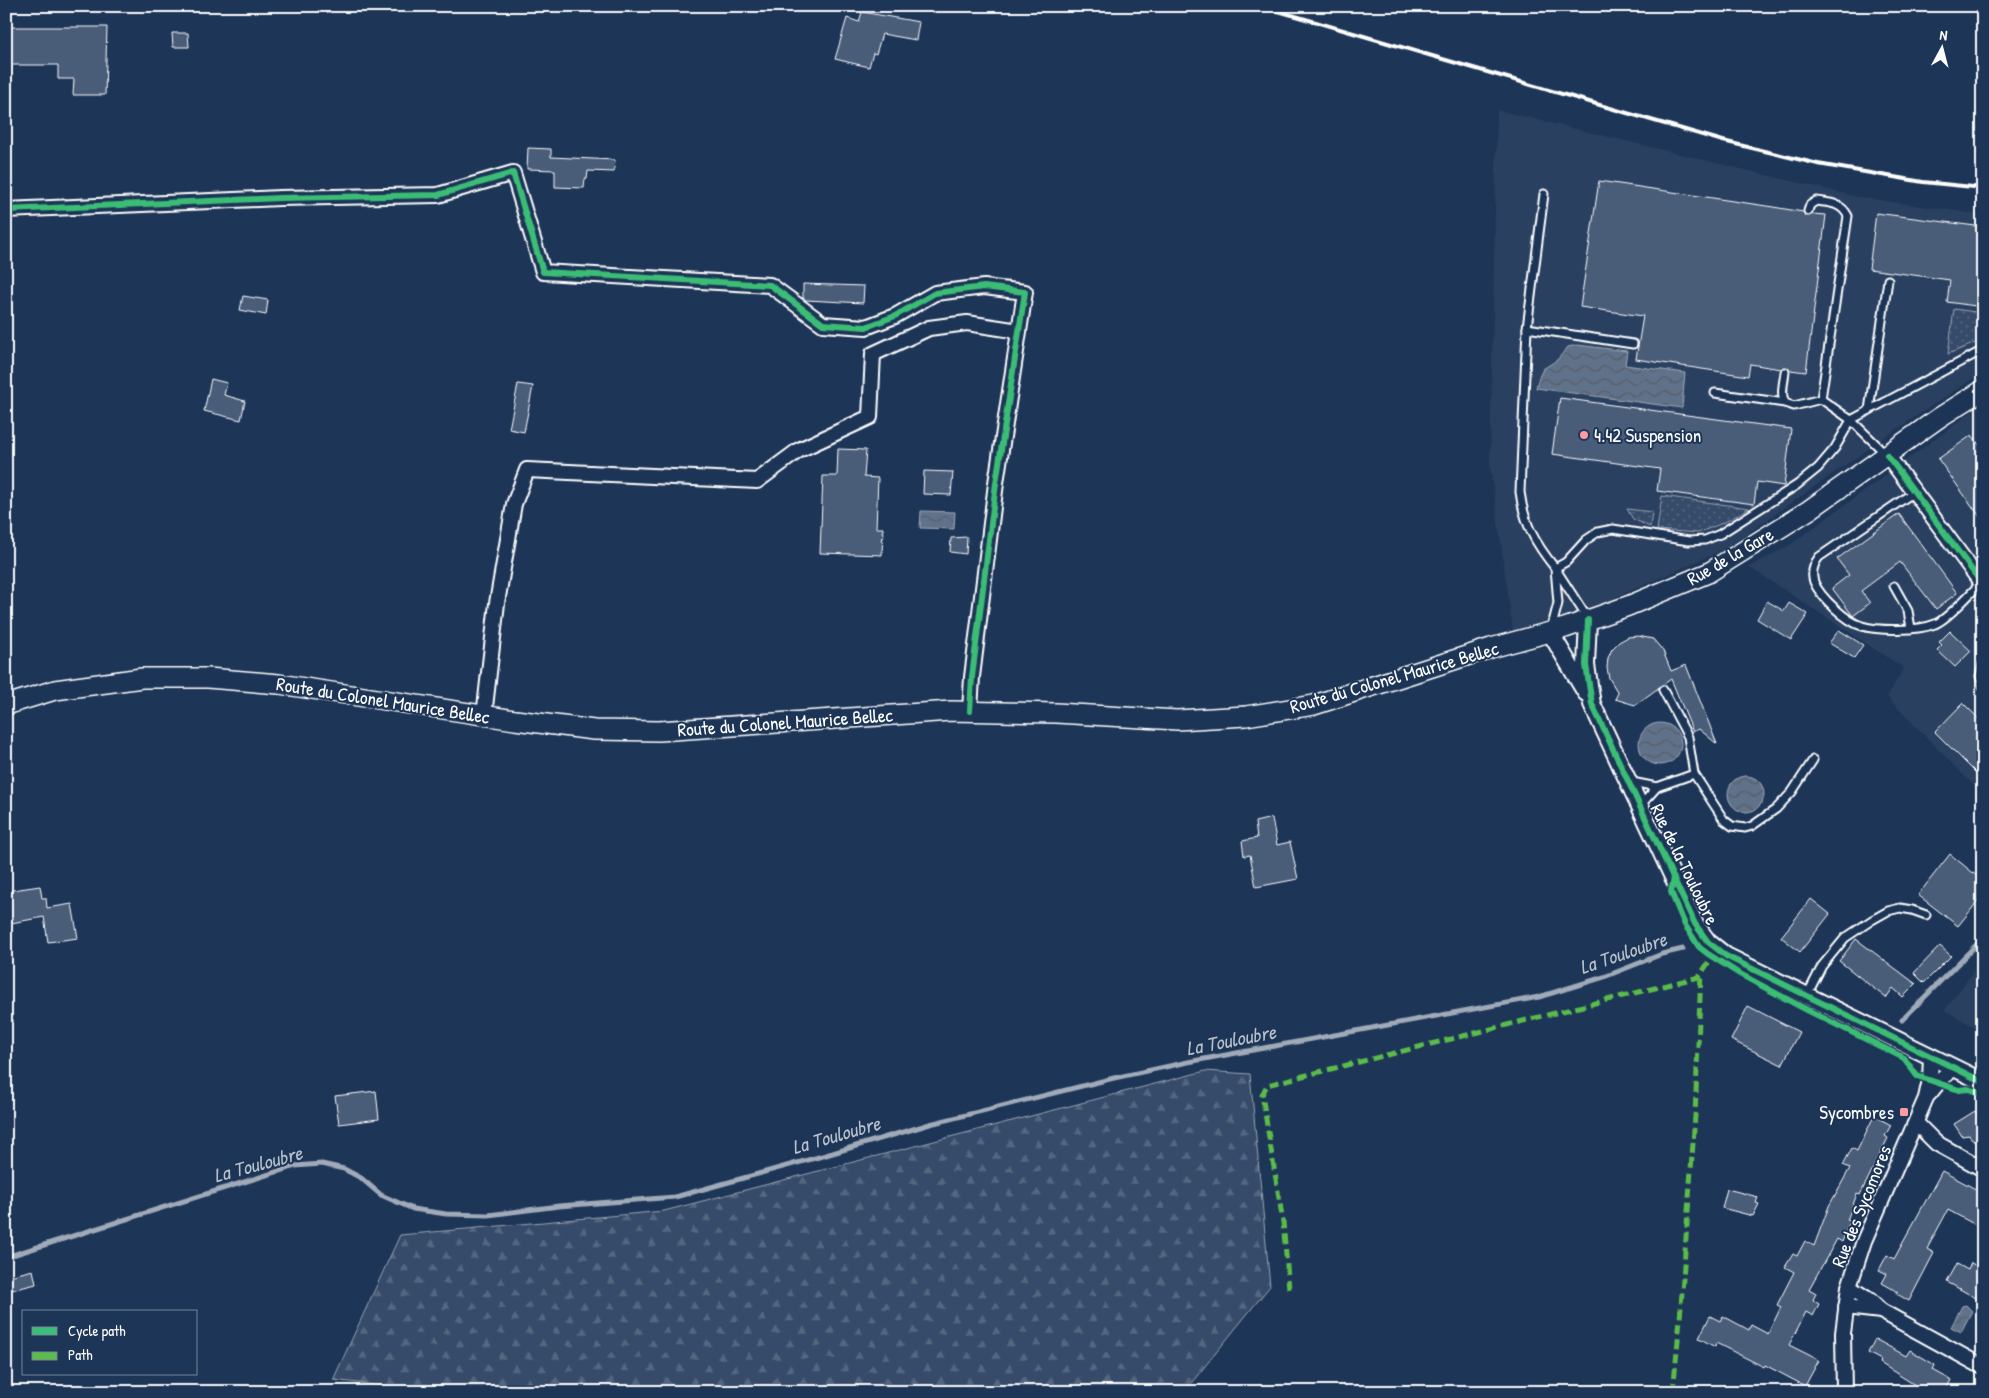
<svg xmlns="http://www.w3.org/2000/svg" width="1989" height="1398" font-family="'Patrick Hand',sans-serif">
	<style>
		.built { fill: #2a4161 }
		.grass { fill: url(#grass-dots); stroke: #9aa5b4 }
		.forest { fill: url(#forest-firs); stroke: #9aa5b4 }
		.water { fill: url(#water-waves); stroke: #a0aab8 }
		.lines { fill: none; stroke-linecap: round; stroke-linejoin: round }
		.stream { stroke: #a0aab8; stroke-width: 5 }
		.building { fill: #4a5d79; stroke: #fff }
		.service-casing { stroke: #fff; stroke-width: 11 }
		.minor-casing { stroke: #fff; stroke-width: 18 }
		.tertiary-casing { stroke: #fff; stroke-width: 20 }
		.secondary-casing { stroke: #fff; stroke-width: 22 }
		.service { stroke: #1d3557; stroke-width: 7 }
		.minor { stroke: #1d3557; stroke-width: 14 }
		.tertiary { stroke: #1d3557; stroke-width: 16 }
		.secondary { stroke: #1d3557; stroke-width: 19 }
		.rail { stroke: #fff; stroke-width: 4 }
		.quiet { stroke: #5cbc4b; stroke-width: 5; stroke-dasharray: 10 5; stroke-linecap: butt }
		.cycleway-casing { stroke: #1d3557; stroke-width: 9 }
		.cycleway { stroke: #3abd76; stroke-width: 6 }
		.poi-dot { fill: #ff9aa2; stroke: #1d3557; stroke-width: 2 }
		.labels { text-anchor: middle; stroke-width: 4; stroke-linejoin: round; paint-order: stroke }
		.poi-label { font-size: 19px; fill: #fff; stroke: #1d3557; text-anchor: start }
		.street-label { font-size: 19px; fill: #fff; stroke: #1d3557 }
		.water-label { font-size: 20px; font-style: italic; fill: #b8c0ca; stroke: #1d3557 }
	</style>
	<defs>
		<pattern id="grass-dots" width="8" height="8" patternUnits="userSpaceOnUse" patternTransform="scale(1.25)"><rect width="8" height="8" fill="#364b69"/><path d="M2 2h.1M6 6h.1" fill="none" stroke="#546680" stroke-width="1.8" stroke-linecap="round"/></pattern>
		<pattern id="forest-firs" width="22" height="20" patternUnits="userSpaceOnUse" patternTransform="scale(1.25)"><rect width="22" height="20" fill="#364b69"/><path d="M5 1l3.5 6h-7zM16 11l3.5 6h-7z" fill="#546680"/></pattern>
		<pattern id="water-waves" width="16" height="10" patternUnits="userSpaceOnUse" patternTransform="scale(1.25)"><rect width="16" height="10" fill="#617289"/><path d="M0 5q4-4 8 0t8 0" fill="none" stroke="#555d67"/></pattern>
	</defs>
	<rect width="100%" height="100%" fill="#1d3557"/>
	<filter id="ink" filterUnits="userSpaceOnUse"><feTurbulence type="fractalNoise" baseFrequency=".02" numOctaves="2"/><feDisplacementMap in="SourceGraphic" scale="10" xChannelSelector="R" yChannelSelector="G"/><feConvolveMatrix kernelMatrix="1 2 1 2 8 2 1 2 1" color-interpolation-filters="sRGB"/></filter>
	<g filter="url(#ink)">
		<g class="built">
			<polygon points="1497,110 1858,197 1983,215 1983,372 1891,433 1727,548 1590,609 1513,631 1490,464"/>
			<polygon points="1983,404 1983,795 1887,697 1904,668 1749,567 1790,545"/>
			<polygon points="1983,958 1983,1032 1945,1010"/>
		</g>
		<g class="grass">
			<polygon points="1954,309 1983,313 1983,340 1948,354"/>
			<polygon points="1662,496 1749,508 1725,522 1698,533 1657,530"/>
			<polygon points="1627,509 1652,512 1650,527 1633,519"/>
		</g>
		<polygon class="forest" points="1205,1071 1250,1074 1270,1286 1184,1392 432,1392 333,1380 400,1235 664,1211"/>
		<g class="water">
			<polygon points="1577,345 1627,351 1625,365 1685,373 1682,408 1536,388 1539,377 1543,369 1557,360 1568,347"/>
			<polygon points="921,511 955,512 954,529 920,528"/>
			<circle cx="1660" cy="744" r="21"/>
			<circle cx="1746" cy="794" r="18"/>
			<polygon points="1966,1305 1972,1311 1961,1332 1951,1327 1962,1306"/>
		</g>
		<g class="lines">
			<g class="stream">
				<polyline points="1902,1020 1983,938"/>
				<polyline points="6,1257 295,1166 322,1164 344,1169 361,1178 381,1195 413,1209 446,1214 488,1215 559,1206 675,1197 826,1155 930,1124 1114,1078 1188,1062 1539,997 1604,977 1662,954 1683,949"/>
			</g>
		</g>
		<g class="building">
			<polygon points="862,12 919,22 916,40 882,34 876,54 873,53 869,67 835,59 847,18 859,22"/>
			<polygon points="6,27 107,27 105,95 73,95 74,79 58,79 58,65 8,65"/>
			<polygon points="172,33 188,33 189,47 173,47"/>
			<polygon points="528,148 551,149 551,157 615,160 614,172 588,171 587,179 585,179 584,188 555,187 555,170 527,169"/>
			<polygon points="1599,181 1773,207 1803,212 1807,216 1812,214 1826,215 1806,372 1790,370 1786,367 1781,369 1750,364 1748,376 1636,359 1643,316 1580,307"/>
			<polygon points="1876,213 1983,227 1983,307 1947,302 1950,280 1869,269"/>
			<polygon points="803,284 864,286 863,303 806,300 803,298"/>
			<polygon points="243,296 268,300 266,315 240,310"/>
			<polygon points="211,379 227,383 224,395 245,401 241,420 204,411"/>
			<polygon points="518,384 533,386 524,432 509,429"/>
			<polygon points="1560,398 1791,429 1784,486 1757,482 1754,504 1657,491 1660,469 1552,454"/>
			<polygon points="1972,435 1983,450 1983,521 1938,459"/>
			<polygon points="838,449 866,450 864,477 878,478 876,528 883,528 882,555 820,553 823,476 837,476"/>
			<polygon points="924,471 953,472 951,495 923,494"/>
			<polygon points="1899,514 1957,593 1936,609 1900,562 1861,591 1870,603 1853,616 1832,588 1849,575 1837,559"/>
			<polygon points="967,537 966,554 950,552 951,538"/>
			<polygon points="1767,601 1784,611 1789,603 1808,614 1791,640 1757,619"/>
			<polygon points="1839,630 1863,645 1854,658 1829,643"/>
			<polygon points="1950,631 1971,651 1955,667 1937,650 1942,645 1939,642"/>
			<polygon points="1638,636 1653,639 1663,651 1671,671 1686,665 1717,744 1699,729 1693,732 1671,679 1635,705 1615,699 1618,693 1609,678 1607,668 1608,658 1612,649 1619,642 1628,637"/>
			<polygon points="1963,703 1983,723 1983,780 1935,732"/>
			<polygon points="1272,818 1277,845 1290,842 1298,879 1256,887 1250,855 1244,856 1242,841 1257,838 1255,822"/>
			<polygon points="1950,854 1983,881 1983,895 1958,926 1918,895"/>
			<polygon points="40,886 42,898 46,898 47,908 72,904 78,938 48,942 44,917 6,924 6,891"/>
			<polygon points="1811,899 1830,914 1800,952 1781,937"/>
			<polygon points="1856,939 1916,984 1903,997 1893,988 1886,998 1839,961"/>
			<polygon points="1940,946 1951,956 1924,983 1914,973"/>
			<polygon points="1748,1006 1799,1032 1782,1065 1731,1040"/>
			<polygon points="376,1091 379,1119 339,1124 335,1096"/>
			<polygon points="1975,1111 1983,1123 1983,1145 1971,1138 1969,1135 1962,1136 1954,1124"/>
			<polygon points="1874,1116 1891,1125 1885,1136 1888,1138 1860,1195 1857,1194 1847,1220 1850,1221 1842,1242 1837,1239 1809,1289 1816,1293 1813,1300 1819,1304 1813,1316 1806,1312 1789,1345 1819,1360 1805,1386 1765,1365 1764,1367 1716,1343 1715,1347 1699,1338 1710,1316 1720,1321 1723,1316 1749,1330 1751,1325 1768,1334 1781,1307 1777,1305 1794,1272 1785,1267 1793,1254 1797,1256 1805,1241 1814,1246 1829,1206 1850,1168 1843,1165 1852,1148 1857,1151"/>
			<polygon points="1942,1171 1983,1193 1983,1229 1948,1210 1927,1249 1934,1253 1909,1301 1897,1294 1898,1292 1882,1283 1887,1274 1879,1270 1887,1255 1894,1259"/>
			<polygon points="1727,1189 1758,1197 1756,1203 1759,1204 1753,1216 1722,1208"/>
			<polygon points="1971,1263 1983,1269 1983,1302 1947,1282 1957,1264 1968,1270"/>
			<polygon points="33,1270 36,1284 8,1291 6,1277"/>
			<polygon points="1875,1339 1906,1356 1910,1350 1935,1365 1933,1370 1951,1380 1945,1392 1926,1392 1880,1363 1881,1360 1868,1353"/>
		</g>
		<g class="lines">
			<g class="service-casing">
				<g id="service">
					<path d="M 1544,194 L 1527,328 L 1520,492 C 1524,524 1535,543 1555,568 L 1566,562 L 1586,540 L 1598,532 L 1613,529 L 1689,541 L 1705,540 L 1720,534 L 1797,485 L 1818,468 L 1835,448 L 1851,420 L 1983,350"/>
					<path d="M 1808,211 L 1810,205 L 1816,201 C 1829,203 1841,202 1848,216 L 1821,399 L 1851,420 L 1886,454"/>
					<polyline points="1527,328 1633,344"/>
					<path d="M 1785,372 C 1784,382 1780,394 1785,403 L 1794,406 L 1821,399"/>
					<polyline points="1715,393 1785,403"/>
					<polyline points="1869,410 1888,280"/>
					<path d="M 1914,492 L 1819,557 C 1813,565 1811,573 1814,582 C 1820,597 1847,622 1862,626 C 1879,631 1918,631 1935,624 C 1948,619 1970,593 1981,583"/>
					<polyline points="1894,586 1908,611 1911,628"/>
					<polyline points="1551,630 1558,603 1555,568 1588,619"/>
					<polyline points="1983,664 1980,676 1983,686"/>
					<polyline points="1663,690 1688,737 1694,774 1724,820 1732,826 1745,828 1752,826 1776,809 1792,792 1813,760"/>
					<polyline points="1632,782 1657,787 1694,774"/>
					<polyline points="1640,806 1657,787"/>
					<polyline points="1807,995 1822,966 1845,938 1872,920 1888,911 1900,908 1912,910 1926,915"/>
				</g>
			</g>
			<g class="minor-casing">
				<g id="minor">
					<polyline points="6,210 280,198 438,195 513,173 543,272 770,285 823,324 866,327 895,316 935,293 984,287 1025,292 996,483 972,677 970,711"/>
					<polyline points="1887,455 1983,585"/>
					<polyline points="484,716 497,603 514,504 527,470 757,481 799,450 870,417 873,354 929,328 967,323 1019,331"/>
					<polyline points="1929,1094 1942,1078 1954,1068"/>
					<polyline points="1916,1123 1936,1143 1983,1169"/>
					<polyline points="1846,1307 1881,1311 1869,1300 1849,1287"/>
					<polyline points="1881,1311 1983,1367"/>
					<polyline points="1844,1392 1843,1333 1849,1287 1864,1241 1926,1098 1930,1080 1931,1057"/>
				</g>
			</g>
			<g class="tertiary-casing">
				<g id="tertiary">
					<polyline points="1588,620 1586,665 1592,704 1695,924 1708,942 1726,956 1983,1082"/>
					<polyline points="1550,632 1586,693"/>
				</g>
			</g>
			<g class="secondary-casing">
				<polyline id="secondary" points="6,705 55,690 142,678 208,678 279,684 515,720 594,730 659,731 951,711 1056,713 1177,720 1246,716 1314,705 1491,648 1565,628 1628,606 1708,573 1809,510 1940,417 1983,390"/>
			</g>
			<use href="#service" class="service"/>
			<use href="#minor" class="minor"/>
			<use href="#tertiary" class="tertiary"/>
			<use href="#secondary" class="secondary"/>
			<polyline class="rail" points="1261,6 1723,141 1818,164 1923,182 1983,188"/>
			<g class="quiet">
				<polyline points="1289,1289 1283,1222 1262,1095 1267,1085 1699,977 1712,957"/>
				<polyline points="1673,1392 1680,1319 1695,1116 1701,973"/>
			</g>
			<g class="cycleway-casing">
				<g id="cycleway">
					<polyline points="6,210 280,198 438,195 513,173 543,272 770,285 823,324 866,327 895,316 935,293 984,287 1025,292 996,483 972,677 970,711"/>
					<polyline points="1887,455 1983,585"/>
					<polyline points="1588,620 1586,665 1592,704 1695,924 1708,942 1726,956 1983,1082"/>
					<polyline points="1674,879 1671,892 1685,925 1699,947 1708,954 1738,973 1807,1010 1904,1058 1917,1076 1959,1090 1968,1089 1983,1094"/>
				</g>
			</g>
			<use href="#cycleway" class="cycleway"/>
		</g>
	</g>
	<g class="poi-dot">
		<circle cx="1584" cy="435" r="5"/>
		<rect x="1899" y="1107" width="10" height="10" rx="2.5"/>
	</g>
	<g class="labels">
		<g class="poi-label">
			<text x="1594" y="442">4.42 Suspension</text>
			<text x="1894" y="1119" text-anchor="end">Sycombres</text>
		</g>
		<g class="street-label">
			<text transform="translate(1730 556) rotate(-30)" y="7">Rue de la Gare</text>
			<text transform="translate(1394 677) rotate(-16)" y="7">Route du Colonel Maurice Bellec</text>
			<text transform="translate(383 700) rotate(9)" y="7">Route du Colonel Maurice Bellec</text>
			<text transform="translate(785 722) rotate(-4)" y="7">Route du Colonel Maurice Bellec</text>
			<text transform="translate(1685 864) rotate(64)" y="7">Rue de la Touloubre</text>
			<text transform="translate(1861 1206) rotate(-68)" y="7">Rue des Sycomores</text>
		</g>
		<g class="water-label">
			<text transform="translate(1623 953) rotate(-19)" y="7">La Touloubre</text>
			<text transform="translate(1231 1040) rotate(-11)" y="7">La Touloubre</text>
			<text transform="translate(836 1135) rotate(-16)" y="7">La Touloubre</text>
			<text transform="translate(258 1164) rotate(-15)" y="7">La Touloubre</text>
		</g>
	</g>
	<rect width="1989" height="1398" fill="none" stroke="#1d3557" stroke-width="25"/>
	<rect x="12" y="12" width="1964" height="1373" fill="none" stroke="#fff" stroke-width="2" filter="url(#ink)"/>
	<rect x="22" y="1310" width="175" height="65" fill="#1d3557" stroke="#77869a"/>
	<rect x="32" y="1327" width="25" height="8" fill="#3abd76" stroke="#77869a"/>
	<text x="68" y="1336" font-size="15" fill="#ffffff">Cycle path</text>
	<rect x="32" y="1352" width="25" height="8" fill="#5cbc4b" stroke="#77869a"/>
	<text x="68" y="1360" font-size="15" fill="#ffffff">Path</text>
	<g transform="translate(1942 48) rotate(7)" stroke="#1d3557" stroke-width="4" paint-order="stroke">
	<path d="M0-4L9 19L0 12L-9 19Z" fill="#ffffff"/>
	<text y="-8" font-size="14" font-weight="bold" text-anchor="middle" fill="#ffffff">N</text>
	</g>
</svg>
